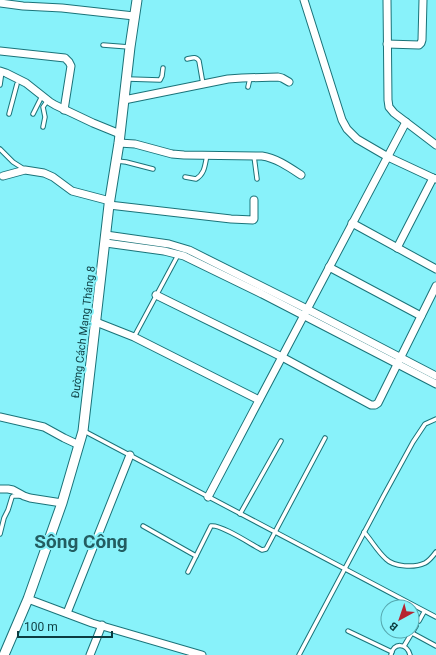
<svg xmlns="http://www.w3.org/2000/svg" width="436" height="655" font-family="Roboto,sans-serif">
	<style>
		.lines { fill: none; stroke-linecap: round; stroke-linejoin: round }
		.service-casing { stroke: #1a7379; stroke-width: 5.5 }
		.minor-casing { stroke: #1a7379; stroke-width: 9 }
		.tertiary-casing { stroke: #1a7379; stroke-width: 11 }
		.service { stroke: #fff; stroke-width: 3.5 }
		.minor { stroke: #fff; stroke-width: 7 }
		.tertiary { stroke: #fff; stroke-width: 9 }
		.labels { text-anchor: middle; stroke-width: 4; stroke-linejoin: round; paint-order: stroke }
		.street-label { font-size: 11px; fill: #0c3c40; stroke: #88f2fa }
		.town-label { font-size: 19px; font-weight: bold; fill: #235d61; stroke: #88f2fa }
	</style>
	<rect width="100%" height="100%" fill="#88f2fa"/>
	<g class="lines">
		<g class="service-casing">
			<g id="service">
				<polyline points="103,45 129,47"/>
				<path d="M 187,59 C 192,58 196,56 199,61 L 203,84"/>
				<polyline points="128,79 160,80 162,76 163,68"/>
				<polyline points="0,85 2,71"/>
				<polyline points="248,87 250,78"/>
				<polyline points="9,114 17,84"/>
				<polyline points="33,114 42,96"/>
				<polyline points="43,127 45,117 43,107 48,100"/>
				<polyline points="0,149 13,162 24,169"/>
				<polyline points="254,156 257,179"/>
				<polyline points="117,161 126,162 153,169"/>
				<path d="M 185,177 L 196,179 C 205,174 205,164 207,155"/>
				<polyline points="134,337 178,255"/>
				<polyline points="84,431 436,617"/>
				<polyline points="240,514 281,441"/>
				<polyline points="143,526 196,556"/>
				<path d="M 364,532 C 372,541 377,551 386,559 C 394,567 414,568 425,563 C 429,561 433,556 436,552"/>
				<polyline points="0,534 4,518 8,510 12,497 13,496 21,496"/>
				<path d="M 188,572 L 211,526 C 221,524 252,545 262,550 L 266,549 L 325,438"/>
				<polyline points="419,621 424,612"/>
				<polyline points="348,631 392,652"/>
				<polyline points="412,633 436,646"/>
				<polyline points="404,646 416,626"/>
				<polyline points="299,655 384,495 413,442 425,424 436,419"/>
				<path d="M 391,655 C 393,642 407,643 410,655"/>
			</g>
		</g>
		<g class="minor-casing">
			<g id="minor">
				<polyline points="304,0 342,120 347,129 357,139 388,157 433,178 436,179"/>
				<polyline points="387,0 388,100 389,107 394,113 436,145"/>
				<polyline points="0,3 23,6 62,8 134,16"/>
				<polyline points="387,44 419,45 421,43 422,40 423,0"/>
				<polyline points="0,51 65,58 69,62 71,66 64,110"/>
				<polyline points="0,71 6,73 26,83 50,102 55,105 93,123 120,134"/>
				<polyline points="124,100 228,79 242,78 278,77 282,78 289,82"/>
				<path d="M 119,143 L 135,144 L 172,154 L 184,155 L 262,156 C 276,158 289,167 301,175"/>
				<polyline points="3,176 25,170 44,173 53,177 72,191 110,201"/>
				<polyline points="109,205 231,219 253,220 254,219 254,200"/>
				<polyline points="352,223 436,269"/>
				<polyline points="106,235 169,244 189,250 307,309 436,376"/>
				<polyline points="106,243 164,251 184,256 262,294 436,384"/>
				<polyline points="397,248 433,178"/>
				<polyline points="329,267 421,316"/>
				<polyline points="156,295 282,357 371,405 375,405 378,403 436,286"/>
				<polyline points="96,322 134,337 259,400"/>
				<polyline points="0,417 44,427 64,438 79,445"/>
				<polyline points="0,489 8,489 13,490 24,496 30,498 62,503"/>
				<polyline points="208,497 406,122"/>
				<polyline points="28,599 92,623 202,655"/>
				<polyline points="67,613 130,455"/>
				<polyline points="90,655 102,625"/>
			</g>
		</g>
		<g class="tertiary-casing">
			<polyline id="tertiary" points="4,655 28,599 62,503 83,431 109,205 119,143 130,47 137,0"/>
		</g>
		<use href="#service" class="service"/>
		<use href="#minor" class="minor"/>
		<use href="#tertiary" class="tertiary"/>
	</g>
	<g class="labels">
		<g class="street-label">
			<text transform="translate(83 332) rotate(-83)" y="4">Đường Cách Mạng Tháng 8</text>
		</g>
		<g class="town-label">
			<text x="81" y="548">Sông Công</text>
		</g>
	</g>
	<g transform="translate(400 619) rotate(220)"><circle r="19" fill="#88f2fa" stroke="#56a9b0"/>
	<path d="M0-3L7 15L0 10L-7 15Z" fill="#b62532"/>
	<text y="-6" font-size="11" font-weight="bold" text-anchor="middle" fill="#0c3c40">B</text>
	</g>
	<path d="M18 631v6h94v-6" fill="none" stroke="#0c3c40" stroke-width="2"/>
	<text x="24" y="631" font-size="12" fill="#0c3c40" stroke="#88f2fa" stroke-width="3" paint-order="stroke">100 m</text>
</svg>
